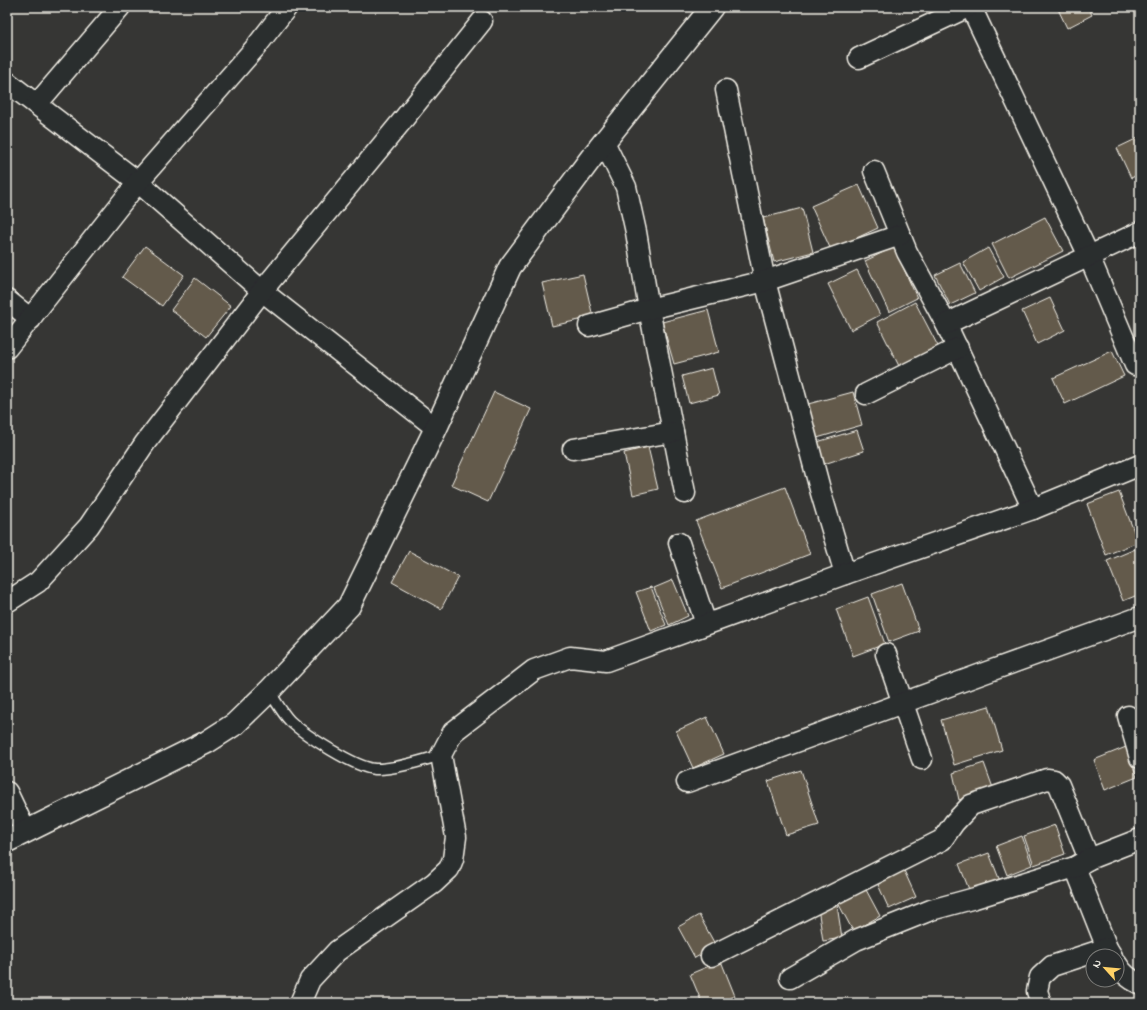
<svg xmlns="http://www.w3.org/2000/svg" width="1147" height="1010" font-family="'Indie Flower',sans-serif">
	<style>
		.building { fill: #645a4b; stroke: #f4f1e8 }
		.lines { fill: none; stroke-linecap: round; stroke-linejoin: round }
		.service-casing { stroke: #f4f1e8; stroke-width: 13 }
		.minor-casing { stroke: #f4f1e8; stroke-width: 23 }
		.tertiary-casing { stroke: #f4f1e8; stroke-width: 25 }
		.service { stroke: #2a2d2e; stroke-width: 10 }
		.minor { stroke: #2a2d2e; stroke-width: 20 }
		.tertiary { stroke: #2a2d2e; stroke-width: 22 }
	</style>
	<rect width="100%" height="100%" fill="#363634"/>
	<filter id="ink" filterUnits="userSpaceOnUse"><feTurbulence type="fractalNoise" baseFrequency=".025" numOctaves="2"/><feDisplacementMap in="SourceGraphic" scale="8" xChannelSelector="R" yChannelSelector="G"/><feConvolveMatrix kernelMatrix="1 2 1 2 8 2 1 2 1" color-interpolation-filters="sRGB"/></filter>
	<g filter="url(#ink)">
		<g class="building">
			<polygon points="1057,7 1088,7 1092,15 1067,28"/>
			<polygon points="1140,137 1140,174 1131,178 1117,148"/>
			<polygon points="859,185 878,228 831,250 811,206"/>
			<polygon points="802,208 813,252 774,262 763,218"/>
			<polygon points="1045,217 1063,251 1009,278 992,244"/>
			<polygon points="145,246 184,275 162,306 122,277"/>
			<polygon points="894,247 917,298 889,312 865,261"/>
			<polygon points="988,248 1004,277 979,291 963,262"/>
			<polygon points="960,263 975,293 950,305 935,275"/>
			<polygon points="857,270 880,315 851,330 828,284"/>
			<polygon points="583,274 593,317 552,326 542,283"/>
			<polygon points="195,278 231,306 206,337 171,310"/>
			<polygon points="1050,298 1065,330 1037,344 1022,311"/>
			<polygon points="915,302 940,350 901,370 877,322"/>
			<polygon points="708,310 719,352 674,364 662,322"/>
			<polygon points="1112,351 1124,376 1065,404 1053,378"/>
			<polygon points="712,368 719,395 689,403 682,376"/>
			<polygon points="494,392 531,409 488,502 451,485"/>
			<polygon points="853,392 862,425 817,438 808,404"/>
			<polygon points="857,430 864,451 824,464 817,442"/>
			<polygon points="648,447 658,489 633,495 624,453"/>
			<polygon points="785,487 810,554 722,588 696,521"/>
			<polygon points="1119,492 1138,542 1106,555 1087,504"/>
			<polygon points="1140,547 1140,594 1123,601 1107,561"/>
			<polygon points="409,551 458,577 441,609 392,582"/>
			<polygon points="673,580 688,616 669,625 654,588"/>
			<polygon points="902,583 919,631 889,642 872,594"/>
			<polygon points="651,587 666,625 651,631 636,592"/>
			<polygon points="868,597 885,644 853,656 836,609"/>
			<polygon points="989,706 1002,750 954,765 941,720"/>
			<polygon points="707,717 724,754 693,768 676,731"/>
			<polygon points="1126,747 1137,777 1105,790 1094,760"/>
			<polygon points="984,763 993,788 959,800 953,773"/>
			<polygon points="801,770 819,825 786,835 768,781"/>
			<polygon points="1055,825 1065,854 1034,865 1024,836"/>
			<polygon points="1022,836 1032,865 1007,875 996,846"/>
			<polygon points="989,853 1000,881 970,892 959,864"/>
			<polygon points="902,866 916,897 889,909 875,878"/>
			<polygon points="864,886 880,916 853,931 837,901"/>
			<polygon points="837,905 842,938 823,941 818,908"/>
			<polygon points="699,915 716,946 695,958 678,927"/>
			<polygon points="721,961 735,996 719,1003 702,1003 690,974"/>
		</g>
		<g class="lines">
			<g class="service-casing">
				<path id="service" d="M 269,691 C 276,701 282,713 290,721 C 305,735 356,768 375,769 C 393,770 424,760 441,755"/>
			</g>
			<g class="minor-casing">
				<g id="minor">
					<polyline points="971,7 1089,256 1135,365"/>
					<polyline points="859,58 968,7"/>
					<polyline points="7,82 138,182 262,291 436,428"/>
					<polyline points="726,90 765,281 821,493 845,574"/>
					<polyline points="37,104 120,7"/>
					<polyline points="604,142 626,187 636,232 649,309 685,493"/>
					<polyline points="874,171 907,252 946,324 1033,509"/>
					<polyline points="7,300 31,319"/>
					<polyline points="946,324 1140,232"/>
					<polyline points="589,326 649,309 765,281 900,235"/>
					<polyline points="7,348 138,182 255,48 287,7"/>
					<polyline points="866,394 958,348"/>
					<polyline points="573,449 673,432"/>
					<polyline points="679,543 706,624"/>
					<polyline points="7,602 38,582 89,526 145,443 262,291 402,121 482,21"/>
					<polyline points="886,654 922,759"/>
					<polyline points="1128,716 1140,758"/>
					<polyline points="687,782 987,672 1140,617"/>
					<polyline points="7,792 26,832"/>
					<polyline points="1075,867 1107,948 1112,956"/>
					<polyline points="711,956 942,840 954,823 971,805 1047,779 1054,780 1059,785 1089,859"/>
					<path d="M 1117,964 C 1122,973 1131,980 1140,984"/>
					<polyline points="790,978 856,940 931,910 975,898 1075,867 1089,859 1140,839"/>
					<polyline points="300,1003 310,980 337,951 434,883 449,869 453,859 456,837 441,755 453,732 534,670 570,657 606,661 845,574 1033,509 1140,465"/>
					<polyline points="1041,1003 1037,991 1040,977 1052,966 1107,948"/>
				</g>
			</g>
			<g class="tertiary-casing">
				<polyline id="tertiary" points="7,841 207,742 235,724 269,691 349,606 436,428 510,267 592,157 712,7"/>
			</g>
			<use href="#service" class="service"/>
			<use href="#minor" class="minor"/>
			<use href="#tertiary" class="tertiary"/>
		</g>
	</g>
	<rect width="1147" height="1010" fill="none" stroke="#2a2d2e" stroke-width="24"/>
	<rect x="12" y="12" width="1123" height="986" fill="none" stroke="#f4f1e8" stroke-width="1.5" filter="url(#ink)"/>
	<g transform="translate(1105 968) rotate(297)"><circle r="19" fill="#2a2d2e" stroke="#7b7b78"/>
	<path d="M0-3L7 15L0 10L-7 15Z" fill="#ffd166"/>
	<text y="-6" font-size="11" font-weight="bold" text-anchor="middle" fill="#f4f1e8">N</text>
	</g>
</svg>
